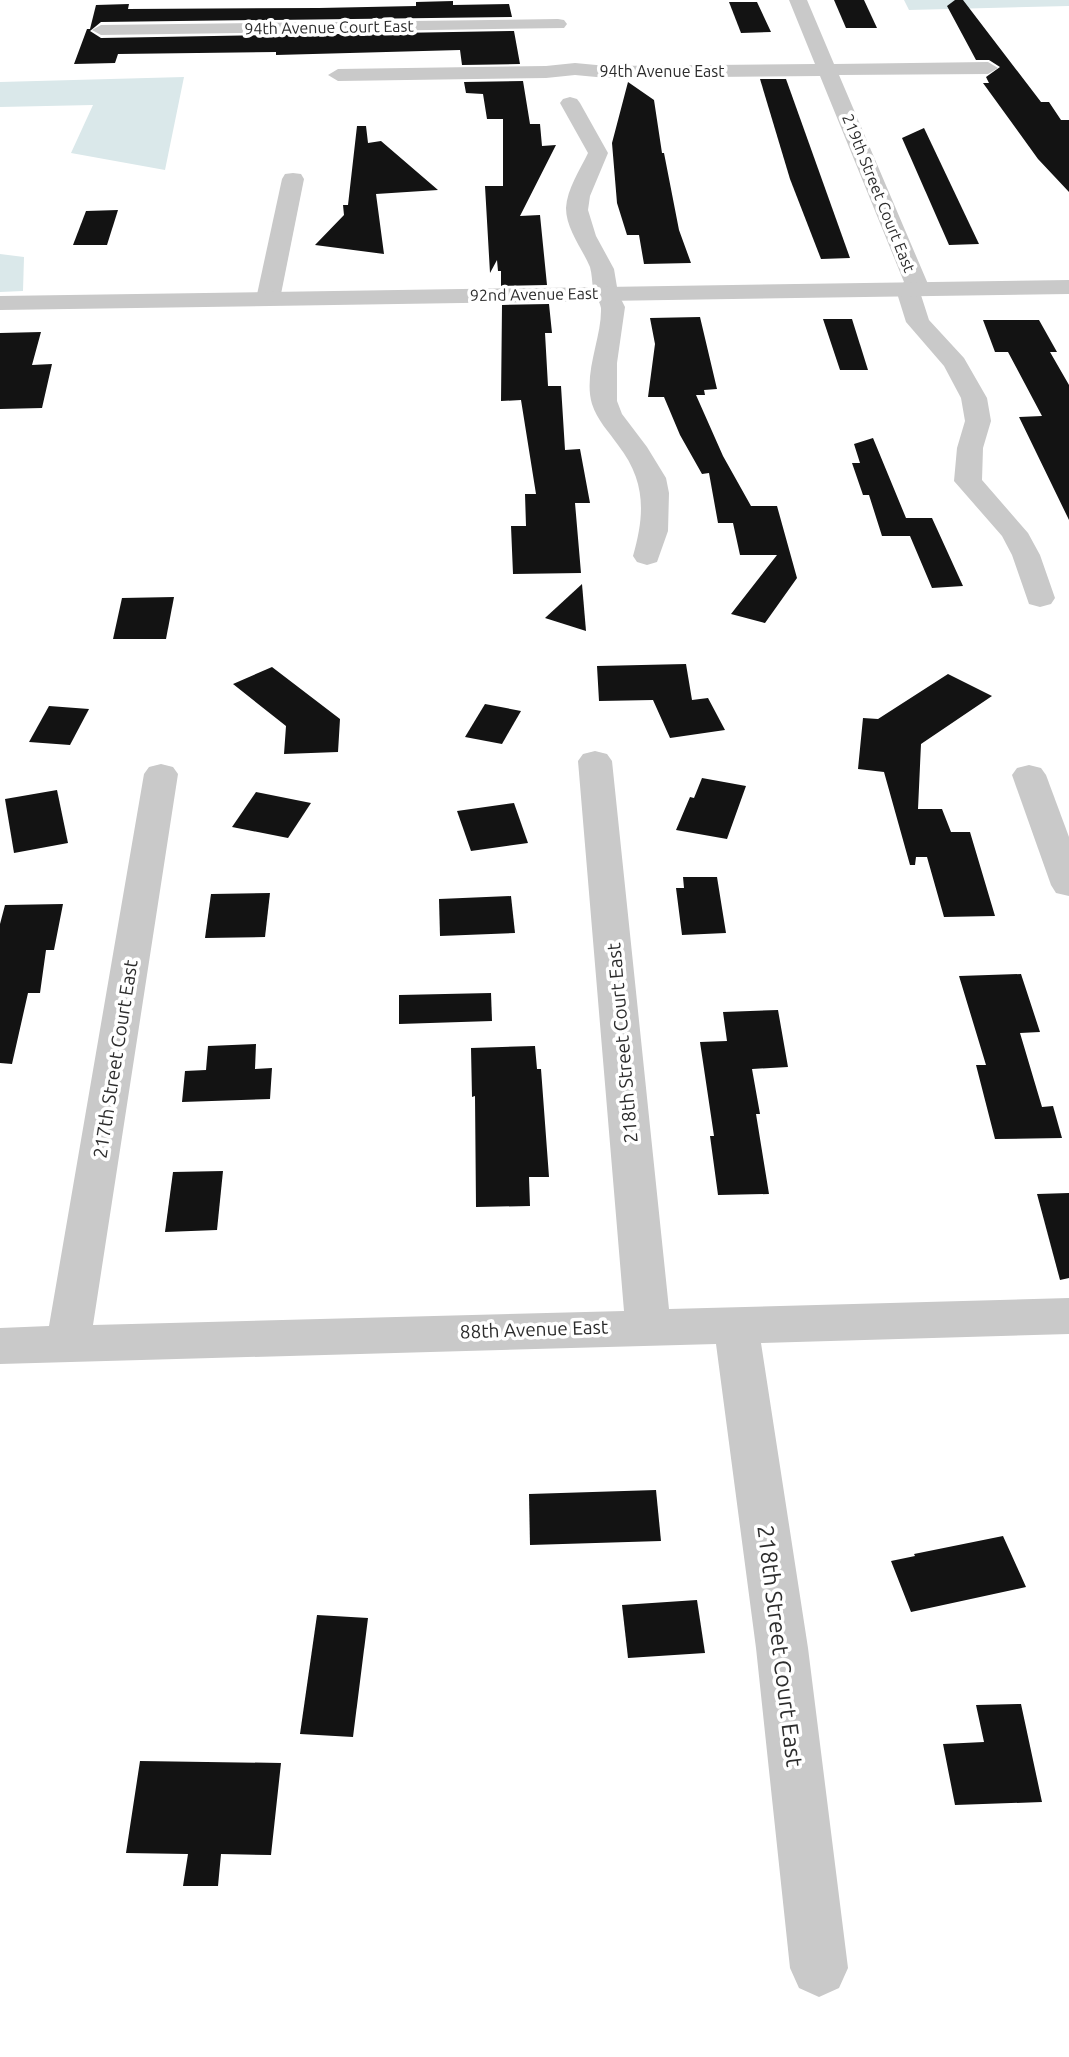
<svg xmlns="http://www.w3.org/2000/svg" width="1069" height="2057" font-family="Ubuntu,sans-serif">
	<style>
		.green { fill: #dae8ea }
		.building { fill: #131313 }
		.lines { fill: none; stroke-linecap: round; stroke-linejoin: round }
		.minor { fill: #c9c9c9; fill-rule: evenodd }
		.tertiary { fill: #c9c9c9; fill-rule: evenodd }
		.labels { text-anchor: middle; stroke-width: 7; stroke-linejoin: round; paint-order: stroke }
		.far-street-label { font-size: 16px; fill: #2c2c2c; stroke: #fff }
		.street-label { font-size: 19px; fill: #2c2c2c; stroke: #fff }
		.near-street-label { font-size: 23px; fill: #2c2c2c; stroke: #fff }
	</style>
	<rect width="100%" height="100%" fill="#fff"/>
	<g class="green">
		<polygon points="904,0 1069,0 1069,6 909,10"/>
		<polygon points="184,77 165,170 71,153 93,105 0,107 0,82"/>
		<polygon points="0,254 24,257 23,291 0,292"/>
	</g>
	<g class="building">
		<polygon points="834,0 864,0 877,28 846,28"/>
		<polygon points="955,0 963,0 1041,102 1049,102 1061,120 1069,120 1069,192 1038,159 983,83 989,83 986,77 1000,67 989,60 976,60 947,6"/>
		<polygon points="453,1 453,5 509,4 512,17 101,22 90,31 101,38 514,31 520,64 462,65 460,50 276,55 276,52 118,54 115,63 74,64 87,29 90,29 96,5 129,4 128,9 319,8 416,6 416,2"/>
		<polygon points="729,2 757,2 771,32 741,33"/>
		<polygon points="760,79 786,79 850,258 821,259 790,179"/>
		<polygon points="523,81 530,124 540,124 542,146 556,145 520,216 540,215 547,285 501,286 501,271 498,271 497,260 490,273 485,186 503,186 503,119 487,119 483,94 466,93 464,82"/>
		<polygon points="628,82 654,100 662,153 664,153 679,230 691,263 644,264 639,235 627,235 617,203 612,143"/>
		<polygon points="357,126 366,126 368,143 381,141 438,190 376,194 384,254 315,245 344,215 343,205 348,205"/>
		<polygon points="924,128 979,244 949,245 902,138"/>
		<polygon points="118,210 107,245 73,245 86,211"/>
		<polygon points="549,304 552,333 545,333 548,386 561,386 565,450 580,449 590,503 575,503 581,573 513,574 511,526 526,526 525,494 536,494 521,400 501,401 502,305"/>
		<polygon points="700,317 717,389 704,390 705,395 696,395 723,456 751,506 777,506 797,578 765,623 731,614 777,555 740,555 733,523 718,523 709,473 702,474 680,435 664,397 648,397 655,344 650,318"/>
		<polygon points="823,319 852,319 868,370 840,370"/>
		<polygon points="983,320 1039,320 1057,352 1050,352 1069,385 1069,520 1019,417 1042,416 1008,352 995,352"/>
		<polygon points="41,332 32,365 52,364 42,408 0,409 0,333"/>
		<polygon points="873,438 906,518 932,518 963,586 932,588 910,536 882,536 869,495 863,495 852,463 860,463 854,444"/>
		<polygon points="582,584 586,631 545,618"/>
		<polygon points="174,597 166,639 113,639 122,598"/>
		<polygon points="686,664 692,700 708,698 725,730 670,738 653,700 599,701 597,666"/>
		<polygon points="272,667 340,719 338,752 284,754 286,726 233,684"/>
		<polygon points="948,674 992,696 921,744 918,809 942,809 951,832 970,832 995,916 944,917 927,857 916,857 915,865 910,865 884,772 858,769 863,718 878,719"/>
		<polygon points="485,704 521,711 502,744 465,737"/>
		<polygon points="49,706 89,709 70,745 29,742"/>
		<polygon points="702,778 746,786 727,839 676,830 690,797 694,798"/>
		<polygon points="57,790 68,843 14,853 5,799"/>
		<polygon points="256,792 311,803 288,838 232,827"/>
		<polygon points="514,803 528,843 471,851 457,811"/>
		<polygon points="683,877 717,877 726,933 682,935 676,888 684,888"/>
		<polygon points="270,893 265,937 205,938 211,894"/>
		<polygon points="511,896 515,933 440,936 439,899"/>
		<polygon points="63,904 54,950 46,950 40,993 28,993 12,1064 0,1063 0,924 5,905"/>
		<polygon points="1021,974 1040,1032 1020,1033 1042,1107 1053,1106 1062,1138 995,1139 976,1065 986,1065 959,976"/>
		<polygon points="491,993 492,1021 399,1024 399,995"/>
		<polygon points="778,1010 788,1067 752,1069 760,1114 756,1114 769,1194 718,1195 710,1136 714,1136 700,1042 727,1041 723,1012"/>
		<polygon points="256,1044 255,1069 272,1068 270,1099 182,1102 185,1071 206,1070 208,1046"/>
		<polygon points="535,1046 537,1069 541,1069 549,1177 529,1177 530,1206 476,1207 475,1096 472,1097 471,1048"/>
		<polygon points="223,1171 217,1230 165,1232 173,1172"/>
		<polygon points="1069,1193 1069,1278 1060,1280 1037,1194"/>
		<polygon points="656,1490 661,1541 530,1545 529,1494"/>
		<polygon points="1003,1536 1026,1587 911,1612 891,1561 915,1556 914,1554"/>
		<polygon points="697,1600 705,1653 628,1658 622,1605"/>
		<polygon points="317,1615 368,1618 353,1737 300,1734"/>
		<polygon points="1021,1704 1042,1802 955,1805 943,1744 984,1742 976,1705"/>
		<polygon points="140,1761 281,1763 271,1855 221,1854 218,1886 183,1886 188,1854 126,1853"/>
	</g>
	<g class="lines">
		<g class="minor">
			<polygon points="789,0 807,0 834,64 988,62 998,68 988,74 839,75 928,284 920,292 929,320 964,358 987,398 991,421 983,448 982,480 1028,533 1040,555 1055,598 1051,604 1040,607 1029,604 1012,555 1002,536 954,481 957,448 965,421 961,398 944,366 906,322 896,290 904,282 820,76 607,78 575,75 546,78 338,81 328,75 338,69 546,66 575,63 607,66 815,64"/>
			<polygon points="558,19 564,20 567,24 564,28 101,35 92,30 101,25"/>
			<path d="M 570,97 L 577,99 L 580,103 L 608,153 L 590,196 L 588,210 L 596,236 L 614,269 L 618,293 L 625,307 L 617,363 L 617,401 L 622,414 L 647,447 L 666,478 L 669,493 L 668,531 L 657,562 L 647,565 L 637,562 L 633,556 C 645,514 646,481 618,445 C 609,432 597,420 592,404 C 583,373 602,338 601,308 C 600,302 595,295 593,289 C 592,282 592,274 590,267 C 582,248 566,229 566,208 C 567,189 580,170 588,153 L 560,103 L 563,99 Z"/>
			<polygon points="293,173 301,174 304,179 280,299 276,304 260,304 256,299 282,179 285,174"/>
			<polygon points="595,751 607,754 612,761 669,1309 1069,1298 1069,1334 761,1343 808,1648 848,1968 839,1988 819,1997 799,1988 790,1968 756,1648 716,1344 0,1364 0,1328 49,1326 144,774 149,767 161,764 173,767 178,774 93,1325 624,1311 578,761 583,754"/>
			<polygon points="1029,765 1041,768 1046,775 1069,837 1069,896 1056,893 1051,885 1012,775 1017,768"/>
		</g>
		<polygon class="tertiary" points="1069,280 1069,294 0,310 0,296"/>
	</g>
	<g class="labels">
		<g class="far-street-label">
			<text transform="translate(329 27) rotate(-1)" y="6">94th Avenue Court East</text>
			<text x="662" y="77">94th Avenue East</text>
			<text transform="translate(879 193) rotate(68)" y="6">219th Street Court East</text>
			<text transform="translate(534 294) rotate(-1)" y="6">92nd Avenue East</text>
		</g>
		<g class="street-label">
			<text transform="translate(622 1043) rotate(-95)" y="7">218th Street Court East</text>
			<text transform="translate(115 1059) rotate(-81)" y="7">217th Street Court East</text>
			<text transform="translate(534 1329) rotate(-2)" y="7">88th Avenue East</text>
		</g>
		<g class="near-street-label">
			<text transform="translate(780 1646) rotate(83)" y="8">218th Street Court East</text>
		</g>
	</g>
</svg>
